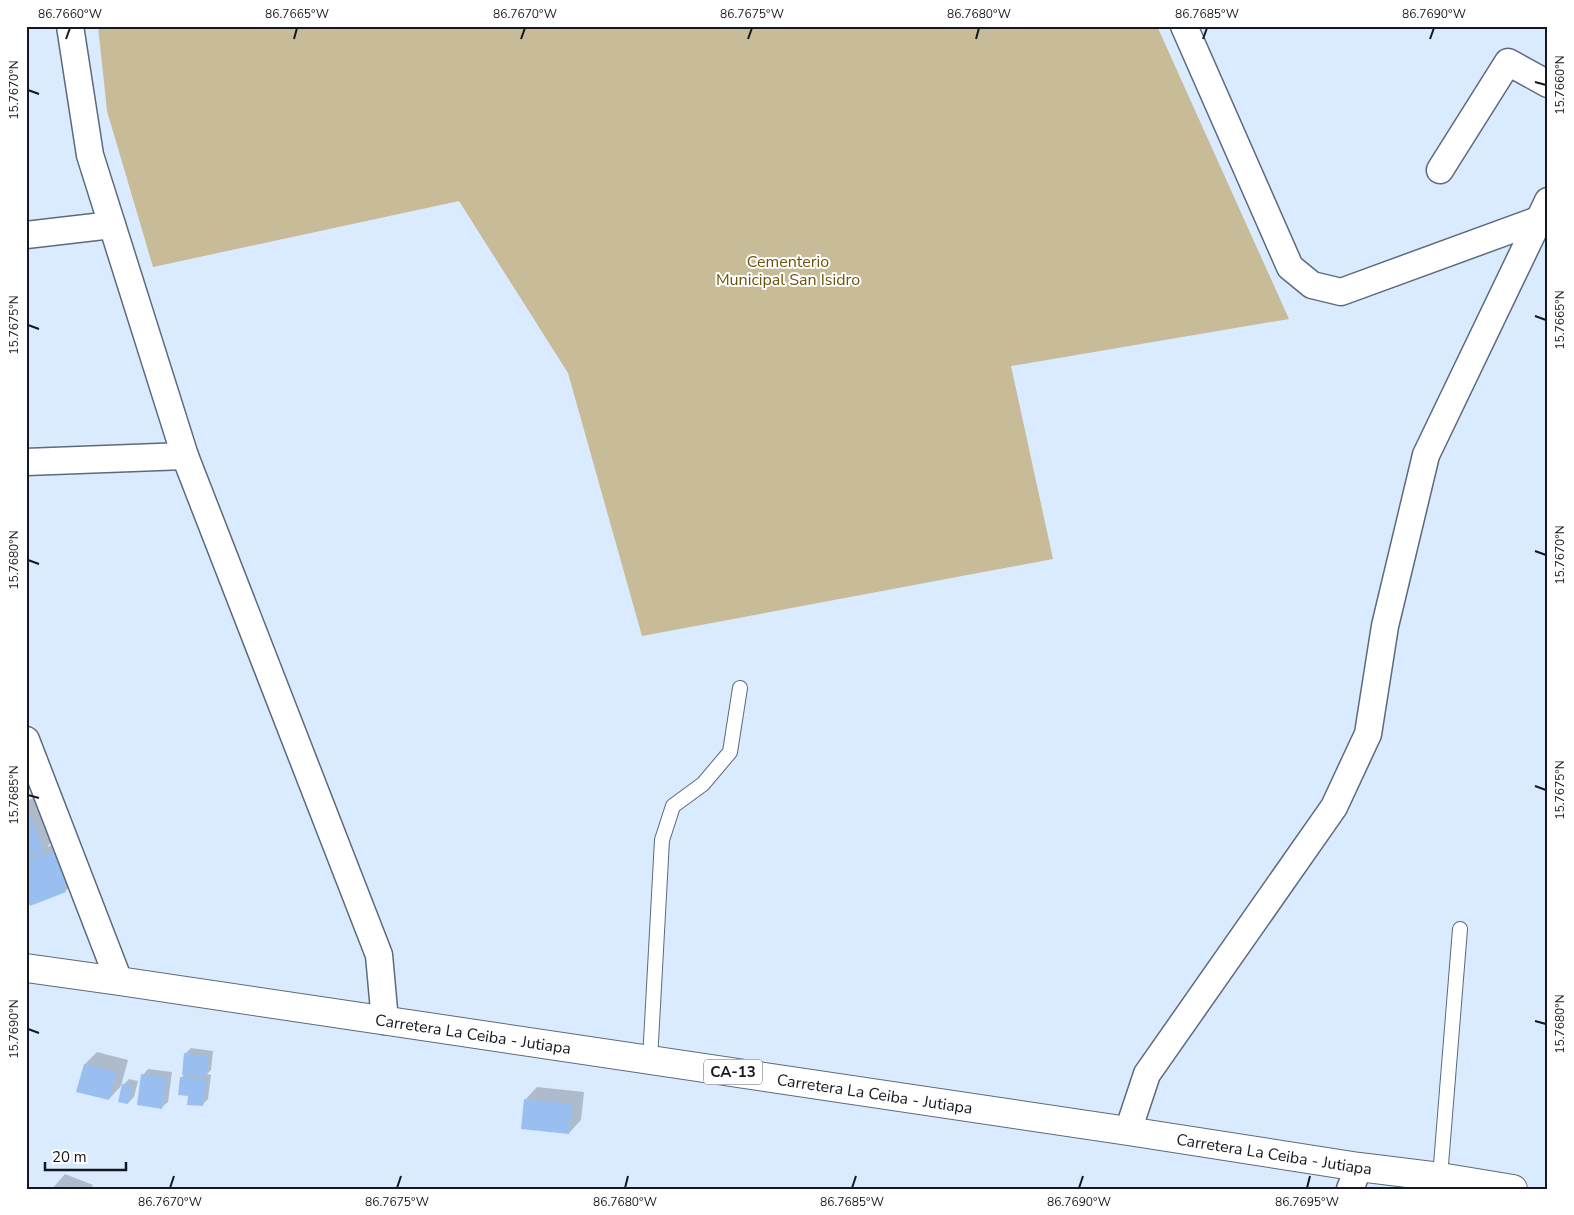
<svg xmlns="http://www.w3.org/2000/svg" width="1574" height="1215" font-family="'Nunito Sans',sans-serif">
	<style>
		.green { fill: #c8bb97 }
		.shadow { fill: #0003 }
		.building { fill: #99bff1 }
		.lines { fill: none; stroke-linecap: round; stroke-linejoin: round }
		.service-casing { stroke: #5c6a7c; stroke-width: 16 }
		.minor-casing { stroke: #5c6a7c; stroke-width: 29 }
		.primary-casing { stroke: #5c6a7c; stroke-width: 30 }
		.service { stroke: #fff; stroke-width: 14 }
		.minor { stroke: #fff; stroke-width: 26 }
		.primary { stroke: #fff; stroke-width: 28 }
		.ticks { fill: none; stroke: #141920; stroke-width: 2 }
		.labels { text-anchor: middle; stroke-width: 4; stroke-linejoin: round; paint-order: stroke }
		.shield { fill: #fff; stroke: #5a5e63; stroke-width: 1 }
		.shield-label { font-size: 15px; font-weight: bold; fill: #141920 }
		.park-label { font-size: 16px; fill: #6a5308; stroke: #fff }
		.street-label { font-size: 16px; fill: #141920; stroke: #fff }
		.neatline { fill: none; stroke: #141920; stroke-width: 2 }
		.ticks-label { font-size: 12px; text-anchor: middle; fill: #141920 }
	</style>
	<rect width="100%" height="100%" fill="#daeaff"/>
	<polygon class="green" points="98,26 1157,26 1289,319 1011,366 1053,559 642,636 568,373 459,201 153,267 107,111"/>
	<g class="shadow">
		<polygon points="26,773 32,787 26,793"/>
		<polygon points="39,796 55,838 47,847 69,839 77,879 65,891 26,894 26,801"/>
		<polygon points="191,1048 213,1051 211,1070 207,1074 211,1075 208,1099 202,1105 189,1095 181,1078 185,1074 185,1054"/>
		<polygon points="97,1052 128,1060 121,1086 109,1099 78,1091 85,1064"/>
		<polygon points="148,1069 172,1072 168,1102 162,1107 143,1075"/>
		<polygon points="129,1079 138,1081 134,1097 128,1103 123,1085"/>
		<polygon points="537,1087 584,1092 581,1120 569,1133 525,1100"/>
		<polygon points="65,1174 93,1185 91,1189 52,1189"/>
	</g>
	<g class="building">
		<polygon points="26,806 44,852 26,858"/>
		<polygon points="56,850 66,875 64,876 67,885 63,886 66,892 30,906 26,897 26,861"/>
		<polygon points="184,1053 208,1057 206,1077 182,1075"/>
		<polygon points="84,1064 116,1072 109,1100 76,1092"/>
		<polygon points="141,1074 167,1078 162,1109 137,1105"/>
		<polygon points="180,1077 206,1080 203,1106 187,1105 188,1096 178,1095"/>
		<polygon points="122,1084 133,1087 128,1104 118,1102"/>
		<polygon points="524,1099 572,1104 569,1134 521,1129"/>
	</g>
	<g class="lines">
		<g class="service-casing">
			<g id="service">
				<polyline points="650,1060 662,840 673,806 703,784 730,752 740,688"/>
				<polyline points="1440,1177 1460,929"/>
			</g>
		</g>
		<g class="minor-casing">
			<g id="minor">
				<polyline points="70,26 90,155 185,456 379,955 385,1021"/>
				<polyline points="1184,26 1290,267 1312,285 1341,292 1538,220"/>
				<polyline points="1440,170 1508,62 1548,84"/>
				<polyline points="26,235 112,225"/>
				<polyline points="26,462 185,456"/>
				<polyline points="26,740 119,981"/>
				<polyline points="1128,1131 1147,1074 1334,807 1368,734 1385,626 1426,455 1548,201"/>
				<polyline points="1350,1189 1359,1167"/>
			</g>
		</g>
		<g class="primary-casing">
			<g id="primary">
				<path id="s1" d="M 26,968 L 119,981 L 1128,1131 L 1359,1167 L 1440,1177 L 1513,1189"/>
			</g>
		</g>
		<use href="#service" class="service"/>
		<use href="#minor" class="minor"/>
		<use href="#primary" class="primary"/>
	</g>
	<path class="ticks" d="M 66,39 L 70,28M 294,39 L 297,28M 521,39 L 525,28M 748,39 L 752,28M 976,39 L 979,28M 1203,39 L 1207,28M 1430,39 L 1434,28M 1535,82 L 1546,85M 28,90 L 39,94M 1535,316 L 1546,320M 28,325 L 39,329M 1535,551 L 1546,555M 28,560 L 39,564M 1535,786 L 1546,790M 28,795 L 39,798M 1535,1021 L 1546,1024M 28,1029 L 39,1033M 170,1188 L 174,1176M 397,1188 L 401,1176M 625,1188 L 628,1176M 852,1188 L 856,1176M 1079,1188 L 1083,1176M 1307,1188 L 1310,1176"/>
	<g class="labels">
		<rect class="shield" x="704" y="1059.5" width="58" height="25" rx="4"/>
		<g class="shield-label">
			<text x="733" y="1077">CA-13</text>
		</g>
		<g class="park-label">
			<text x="788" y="267">Cementerio<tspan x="788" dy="18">Municipal San Isidro</tspan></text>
		</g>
		<g class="street-label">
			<text dy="6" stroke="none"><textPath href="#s1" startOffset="452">Carretera La Ceiba - Jutiapa</textPath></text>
			<text dy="6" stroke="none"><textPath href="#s1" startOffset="858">Carretera La Ceiba - Jutiapa</textPath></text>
			<text dy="6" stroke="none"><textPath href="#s1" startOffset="1262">Carretera La Ceiba - Jutiapa</textPath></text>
		</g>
	</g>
	<rect width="1574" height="1215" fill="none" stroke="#ffffff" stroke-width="55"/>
	<path d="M45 1162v8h81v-8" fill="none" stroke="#141920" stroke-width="2.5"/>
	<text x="52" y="1162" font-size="15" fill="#141920" stroke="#ffffff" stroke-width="4" paint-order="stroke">20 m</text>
	<rect x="28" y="28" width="1518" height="1160" class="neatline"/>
	<g class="ticks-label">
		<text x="70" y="18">86.7660°W</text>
		<text x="297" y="18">86.7665°W</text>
		<text x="525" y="18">86.7670°W</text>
		<text x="752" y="18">86.7675°W</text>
		<text x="979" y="18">86.7680°W</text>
		<text x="1207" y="18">86.7685°W</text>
		<text x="1434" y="18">86.7690°W</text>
		<text transform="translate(1560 85) rotate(-90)" y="4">15.7660°N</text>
		<text transform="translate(14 90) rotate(-90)" y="4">15.7670°N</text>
		<text transform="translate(1560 320) rotate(-90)" y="4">15.7665°N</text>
		<text transform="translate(14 325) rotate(-90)" y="4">15.7675°N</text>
		<text transform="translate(1560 555) rotate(-90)" y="4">15.7670°N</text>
		<text transform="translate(14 560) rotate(-90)" y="4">15.7680°N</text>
		<text transform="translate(1560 790) rotate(-90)" y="4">15.7675°N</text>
		<text transform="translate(14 795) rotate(-90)" y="4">15.7685°N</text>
		<text transform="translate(1560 1024) rotate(-90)" y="4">15.7680°N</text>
		<text transform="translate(14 1029) rotate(-90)" y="4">15.7690°N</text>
		<text x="170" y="1206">86.7670°W</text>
		<text x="397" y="1206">86.7675°W</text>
		<text x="625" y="1206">86.7680°W</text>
		<text x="852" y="1206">86.7685°W</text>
		<text x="1079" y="1206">86.7690°W</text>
		<text x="1307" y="1206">86.7695°W</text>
	</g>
</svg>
